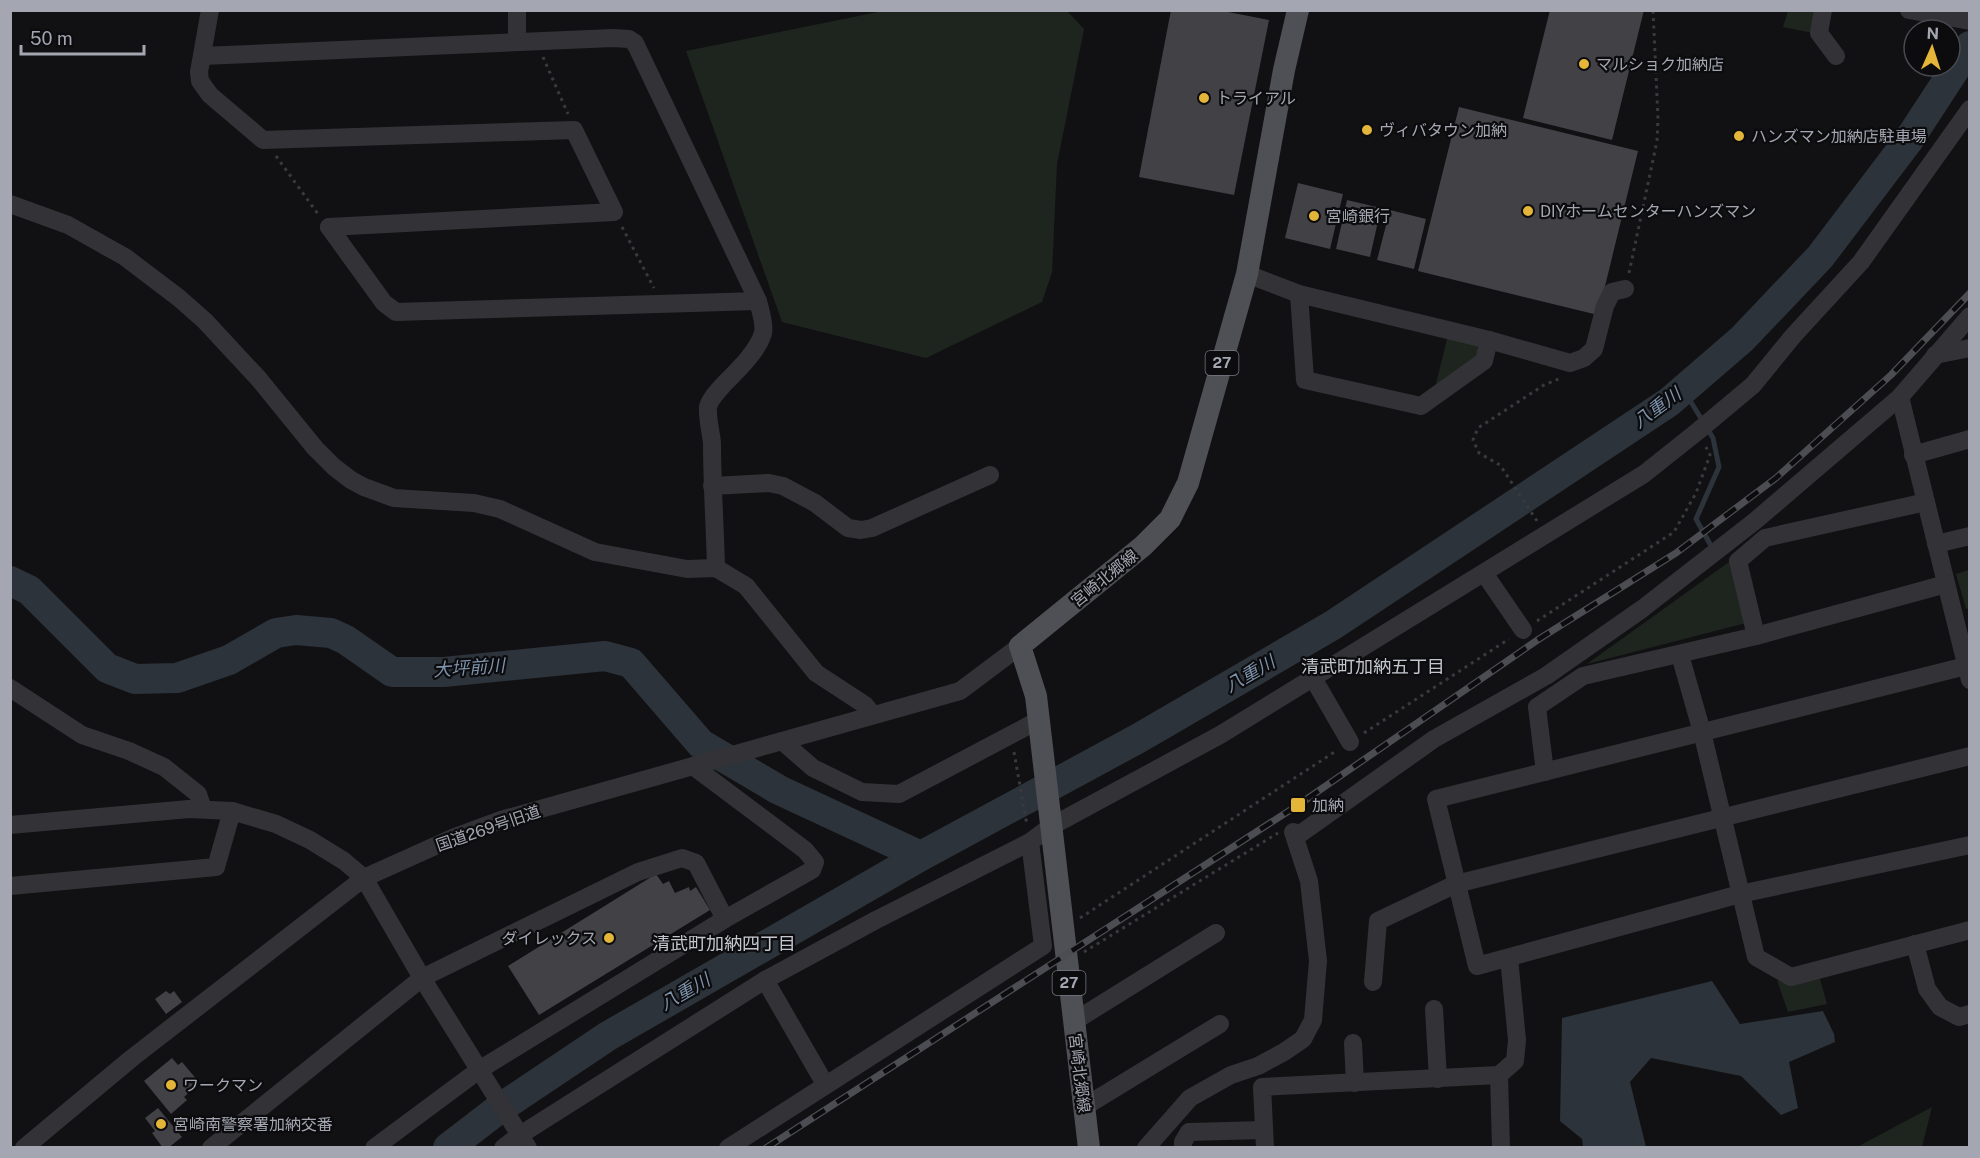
<svg xmlns="http://www.w3.org/2000/svg" width="1980" height="1158" font-family="'Public Sans','Noto Sans JP',sans-serif">
	<style>
		.green { fill: #1e251f }
		.water { fill: #2c333a }
		.lines { fill: none; stroke-linecap: round; stroke-linejoin: round }
		.stream { stroke: #2c333a; stroke-width: 5 }
		.river { stroke: #2c333a; stroke-width: 30 }
		.building { fill: #414146 }
		.path { stroke: #393a3e; stroke-width: 3; stroke-dasharray: 3 4.5; stroke-linecap: butt }
		.minor { stroke: #333337; stroke-width: 18 }
		.major { stroke: #4f5056; stroke-width: 22 }
		.rail-casing { stroke: #4c4d52; stroke-width: 7 }
		.rail { stroke: #0c0c0e; stroke-width: 4.5; stroke-dasharray: 14; stroke-linecap: butt }
		.poi-dot { fill: #e3b539; stroke: #0c0c0e; stroke-width: 2 }
		.labels { text-anchor: middle; stroke-width: 4.5; stroke-linejoin: round; paint-order: stroke }
		.shield { fill: #0c0c0e; stroke: #767881; stroke-width: 1.5 }
		.shield-label { font-size: 15px; font-weight: bold; fill: #a4a7b2 }
		.poi-label { font-size: 16px; fill: #a4a7b2; stroke: #0c0c0e; text-anchor: start }
		.street-label { font-size: 16px; fill: #a4a7b2; stroke: #0c0c0e }
		.water-label { font-size: 18px; font-style: italic; fill: #7d92ab; stroke: #0c0c0e }
		.neighbourhood-label { font-size: 18px; fill: #c4c6cf; stroke: #0c0c0e }
	</style>
	<rect width="100%" height="100%" fill="#111113"/>
	<g class="green">
		<polygon points="888,10 1067,11 1084,29 1057,164 1052,272 1042,302 926,358 782,322 686,51"/>
		<polygon points="1788,11 1818,11 1813,33 1783,27"/>
		<polygon points="1448,335 1475,342 1480,351 1476,358 1435,388"/>
		<polygon points="1729,562 1746,623 1587,664"/>
		<polygon points="1969,570 1969,608 1966,609 1956,574"/>
		<polygon points="1820,979 1827,1004 1788,1012 1777,980 1790,985"/>
		<polygon points="1932,1107 1922,1147 1857,1147"/>
	</g>
	<polygon class="water" points="1712,981 1740,1024 1823,1011 1834,1034 1835,1042 1789,1062 1798,1108 1781,1115 1741,1076 1651,1058 1630,1082 1646,1147 1583,1147 1582,1139 1560,1121 1562,1018"/>
	<g class="lines">
		<polyline class="stream" points="1683,389 1713,438 1719,467 1696,519 1710,544"/>
		<g class="river">
			<polyline points="10,581 29,590 107,668 135,679 177,678 229,660 276,633 296,630 331,633 346,640 392,672 444,672 605,656 631,663 701,744 779,790 921,856"/>
			<polyline points="448,1148 496,1111 608,1036 921,856 1139,738 1333,625 1669,402 1742,339 1820,257 1908,141 1970,46"/>
		</g>
	</g>
	<g class="building">
		<polygon points="1171,10 1218,10 1269,20 1234,195 1139,177"/>
		<polygon points="1550,10 1644,10 1612,140 1523,118"/>
		<polygon points="1459,107 1638,151 1598,315 1418,271"/>
		<polygon points="1298,183 1343,194 1330,249 1285,238"/>
		<polygon points="1347,200 1381,208 1370,257 1336,249"/>
		<polygon points="1390,210 1426,219 1414,269 1377,260"/>
		<polygon points="656,874 663,884 669,881 675,893 689,887 690,891 696,887 710,910 539,1015 508,966"/>
		<polygon points="166,991 170,994 174,991 182,1002 166,1014 155,999"/>
		<polygon points="172,1058 178,1065 182,1062 198,1081 194,1088 184,1097 187,1100 171,1114 144,1081"/>
		<polygon points="158,1108 182,1137 168,1148 163,1148 152,1133 155,1131 145,1118"/>
	</g>
	<g class="lines">
		<g class="path">
			<polyline points="543,57 568,114"/>
			<polyline points="276,156 318,214"/>
			<polyline points="622,227 654,288"/>
			<polyline points="1629,273 1657,141 1658,119 1653,10"/>
			<polyline points="1537,521 1500,465 1479,453 1473,440 1478,428 1544,385 1561,378"/>
			<polyline points="1537,621 1674,532 1696,493 1710,455 1706,447"/>
			<polyline points="1364,733 1509,639"/>
			<polyline points="1014,752 1027,825"/>
			<polyline points="1080,918 1336,751"/>
			<polyline points="1084,952 1278,833"/>
		</g>
		<g class="minor">
			<polyline points="210,10 199,72 200,81 210,95 263,140 574,130 614,212 329,227"/>
			<polyline points="517,10 517,42"/>
			<polyline points="1823,10 1819,33 1836,56"/>
			<polyline points="1909,10 1970,21"/>
			<path d="M 202,56 L 613,38 L 629,39 L 635,43 L 758,301 C 760,310 765,323 763,333 C 758,351 737,371 724,384 C 719,390 710,398 708,407 C 707,418 711,432 712,443 C 712,485 715,526 716,568"/>
			<polyline points="10,204 68,225 125,257 179,298 205,321 258,378 315,448 334,467 351,480 364,487 394,498 474,503 500,509 595,552 687,569 716,568 746,586 816,673 865,705 873,715"/>
			<polyline points="329,227 384,303 396,312 758,301"/>
			<polyline points="1247,274 1299,294 1489,340 1570,363 1584,358 1594,349 1605,306 1612,292 1625,289"/>
			<polyline points="1299,294 1305,380 1421,406 1484,361 1489,340"/>
			<polyline points="1935,355 1970,348"/>
			<polyline points="1900,397 1970,680"/>
			<polyline points="1913,455 1970,439"/>
			<polyline points="712,486 769,483 783,486 815,503 848,528 861,530 872,528 990,475"/>
			<polyline points="1936,544 1970,536"/>
			<polyline points="1484,573 1523,630"/>
			<polyline points="1756,636 1738,561 1765,538 1926,502"/>
			<polyline points="1680,655 1702,732 1756,957 1791,977 1970,930"/>
			<polyline points="1966,666 1436,799 1477,966 1740,894 1970,845"/>
			<polyline points="1313,678 1350,742"/>
			<polyline points="10,688 82,735 129,751 164,767 198,794 203,809"/>
			<polyline points="782,741 813,768 862,792 899,794 1039,720"/>
			<polyline points="1545,772 1537,707 1583,676 1756,636 1946,584"/>
			<polyline points="10,825 189,809 232,811 276,824 310,840 344,861 364,878 422,978 528,1148"/>
			<polyline points="10,886 216,867 232,811"/>
			<polyline points="1915,944 1927,989 1940,1007 1959,1017 1970,1014"/>
			<polyline points="765,980 825,1084"/>
			<polyline points="1373,982 1378,921 1456,884 1970,756"/>
			<polyline points="1434,1009 1438,1079"/>
			<polyline points="1073,1022 1216,933"/>
			<polyline points="1353,1043 1355,1083"/>
			<polyline points="1499,1075 1501,1148"/>
			<polyline points="1084,1107 1220,1024"/>
			<polyline points="24,1148 132,1058 364,878 455,837 501,820 960,691 1020,646"/>
			<polyline points="211,1148 422,978 638,872 682,858 696,863 725,919"/>
			<polyline points="374,1148 479,1070 725,919 812,870 815,862 805,850 693,766"/>
			<polyline points="503,1148 520,1135 765,980 876,920 1030,842 1050,827 1220,735 1644,474 1698,431 1753,385 1793,336 1861,262 1970,109"/>
			<polyline points="728,1148 1043,946 1030,842"/>
			<polyline points="1146,1148 1190,1098 1231,1075 1258,1066 1284,1052 1303,1039 1313,1020 1318,961 1309,881 1293,832 1300,834 1434,739 1546,676 1642,609 1755,521 1900,397 1970,316"/>
			<polyline points="1183,1148 1183,1142 1189,1132 1264,1130"/>
			<polyline points="1265,1148 1262,1087 1499,1075 1515,1061 1517,1040 1509,958"/>
		</g>
		<polyline class="major" points="1089,1148 1036,696 1020,646 1143,546 1170,519 1188,483 1247,274 1284,70 1298,10"/>
		<g class="rail-casing">
			<polyline id="rail" points="766,1148 1298,805 1539,639 1676,553 1776,478 1891,375 1970,293"/>
		</g>
		<use href="#rail" class="rail"/>
	</g>
	<g class="poi-dot">
		<circle cx="1584" cy="64" r="6"/>
		<circle cx="1204" cy="98" r="6"/>
		<circle cx="1367" cy="130" r="6"/>
		<circle cx="1739" cy="136" r="6"/>
		<circle cx="1528" cy="211" r="6"/>
		<circle cx="1314" cy="216" r="6"/>
		<rect x="1290" y="797" width="16" height="16" rx="3"/>
		<circle cx="609" cy="938" r="6"/>
		<circle cx="171" cy="1085" r="6"/>
		<circle cx="161" cy="1124" r="6"/>
	</g>
	<g class="labels">
		<g class="shield">
			<rect x="1205.5" y="351" width="33" height="24" rx="4.5"/>
			<rect x="1052.5" y="971" width="33" height="24" rx="4.5"/>
		</g>
		<g class="shield-label">
			<text x="1222" y="368">27</text>
			<text x="1069" y="988">27</text>
		</g>
		<g class="poi-label">
			<text x="1596" y="70">マルショク加納店</text>
			<text x="1216" y="104">トライアル</text>
			<text x="1379" y="136">ヴィバタウン加納</text>
			<text x="1751" y="142">ハンズマン加納店駐車場</text>
			<text x="1540" y="217">DIYホームセンターハンズマン</text>
			<text x="1326" y="222">宮崎銀行</text>
			<text x="1312" y="811">加納</text>
			<text x="597" y="944" text-anchor="end">ダイレックス</text>
			<text x="183" y="1091">ワークマン</text>
			<text x="173" y="1130">宮崎南警察署加納交番</text>
		</g>
		<g class="street-label">
			<text transform="translate(1104 578) rotate(-39)" y="6">宮崎北郷線</text>
			<text transform="translate(488 828) rotate(-19)" y="6">国道269号旧道</text>
			<text transform="translate(1080 1073) rotate(83)" y="6">宮崎北郷線</text>
		</g>
		<g class="water-label">
			<text transform="translate(1657 408) rotate(-36)" y="6">八重川</text>
			<text transform="translate(469 668) rotate(-4)" y="6">大坪前川</text>
			<text transform="translate(1250 674) rotate(-30)" y="6">八重川</text>
			<text transform="translate(685 992) rotate(-30)" y="6">八重川</text>
		</g>
		<g class="neighbourhood-label">
			<text x="1373" y="673">清武町加納五丁目</text>
			<text x="724" y="950">清武町加納四丁目</text>
		</g>
	</g>
	<rect width="1980" height="1158" fill="none" stroke="#a4a7b2" stroke-width="24"/>
	<g transform="translate(1932 48) rotate(3)"><circle r="28" fill="#0c0c0e" stroke="#494a50" stroke-width="1.5"/>
	<path d="M0-4.5L10 22L0 15L-10 22Z" fill="#e3b539"/>
	<text y="-9" font-size="16" font-weight="bold" text-anchor="middle" fill="#a4a7b2">N</text>
	</g>
	<path d="M21 45v9h123v-9" fill="none" stroke="#a4a7b2" stroke-width="3"/>
	<text x="30" y="45" font-size="18" fill="#a4a7b2" stroke="#0c0c0e" stroke-width="4.5" paint-order="stroke">50 m</text>
</svg>
